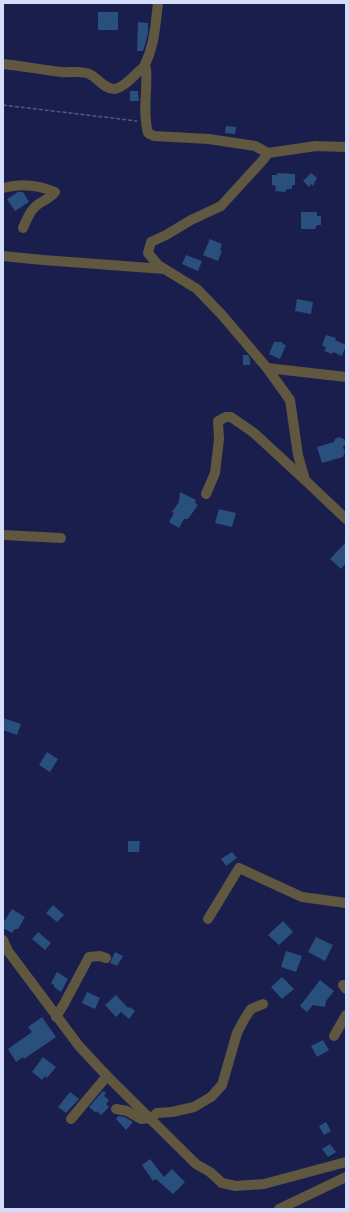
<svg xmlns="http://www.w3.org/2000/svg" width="349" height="1212" font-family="Merriweather,serif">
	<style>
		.building { fill: #294f7c }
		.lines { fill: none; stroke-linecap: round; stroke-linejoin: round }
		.path { stroke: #525882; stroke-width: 1.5; stroke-dasharray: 4 2; stroke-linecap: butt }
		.minor { stroke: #5f573f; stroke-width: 10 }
	</style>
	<rect width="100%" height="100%" fill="#191e4d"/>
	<g class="building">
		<rect x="98" y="12" width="20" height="18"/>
		<polygon points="138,22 148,23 148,34 143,51 137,51"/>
		<polygon points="130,91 138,91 139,101 130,101"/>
		<polygon points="226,126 236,127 235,134 225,133"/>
		<polygon points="277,173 295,174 295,185 292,185 292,189 287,189 285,192 275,191 276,186 272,185 272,175 277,175"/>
		<polygon points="311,173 317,178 313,186 311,184 309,187 303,181"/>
		<polygon points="18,192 23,192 29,202 15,211 7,199"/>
		<polygon points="301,212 317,212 317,216 321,216 321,225 317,225 315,229 301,229"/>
		<polygon points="210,239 222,244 220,250 222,251 218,261 203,255"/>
		<polygon points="186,255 202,261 198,271 182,264"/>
		<polygon points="297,299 313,302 311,314 295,311"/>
		<polygon points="326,335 336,338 335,340 346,345 342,356 333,352 332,354 324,351 326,348 322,345"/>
		<polygon points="274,342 283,342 282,344 286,345 280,359 269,354"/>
		<polygon points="243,355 248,355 250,359 250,365 243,365"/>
		<polygon points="339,437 344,439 346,443 343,447 345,451 343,457 322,463 317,447 334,442 335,439"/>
		<polygon points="180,492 196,500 195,503 198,505 188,519 184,519 179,528 169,522 174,513 172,512 179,502"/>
		<polygon points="219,509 236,513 232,527 215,523"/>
		<polygon points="346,542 346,563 341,569 330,559"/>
		<polygon points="3,718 21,724 17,735 3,730"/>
		<polygon points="47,752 58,759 50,772 39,765"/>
		<polygon points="128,841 140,841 139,852 128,852"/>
		<polygon points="232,852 237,858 226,866 221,859"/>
		<polygon points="53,905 64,915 57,922 46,913"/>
		<polygon points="12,909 25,917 18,929 15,929 12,933 3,928 3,923"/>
		<polygon points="283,921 293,932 279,945 268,935"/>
		<polygon points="38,932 51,943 45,950 32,939"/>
		<polygon points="316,937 333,945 325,961 308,952"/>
		<polygon points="286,951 302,956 296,972 281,967"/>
		<polygon points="115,952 123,956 117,966 110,963"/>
		<polygon points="57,972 68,979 61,992 54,987 54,985 51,983"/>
		<polygon points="282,977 294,989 282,999 271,987"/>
		<polygon points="320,980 334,991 326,1001 325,1007 313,1005 307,1012 300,1006"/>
		<polygon points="87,992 100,998 95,1009 82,1003"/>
		<polygon points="116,995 128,1008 130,1007 135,1011 129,1019 121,1012 116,1017 105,1005"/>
		<polygon points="42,1017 56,1037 24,1059 23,1057 16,1062 8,1049 32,1032 28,1027"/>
		<polygon points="323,1040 329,1050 317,1057 311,1046"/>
		<polygon points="43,1057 56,1067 47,1078 45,1076 42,1080 32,1072"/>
		<polygon points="103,1091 106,1093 104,1096 109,1100 106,1104 109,1107 101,1115 97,1111 96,1113 89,1107"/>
		<polygon points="70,1092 79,1099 66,1113 58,1107"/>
		<polygon points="118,1116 125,1117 133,1122 126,1130 116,1119"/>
		<polygon points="326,1122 331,1131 324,1135 319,1126"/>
		<polygon points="330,1144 336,1152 328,1157 322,1149"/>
		<polygon points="150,1159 164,1177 172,1169 185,1182 173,1194 156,1179 153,1181 142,1165"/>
	</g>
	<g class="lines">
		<polyline class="path" points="3,105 137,121"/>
		<g class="minor">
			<path d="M 3,64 C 23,66 42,70 61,72 C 70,73 81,70 89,74 C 97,77 105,90 115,89 C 127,86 134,74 144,67 L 146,69 C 148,90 142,112 148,133 L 154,136 L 209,139 L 255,146 L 268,153"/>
			<path d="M 144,67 C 155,44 155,27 158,3"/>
			<polyline points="346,147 316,146 268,153 263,160 221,206 191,220 166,235 151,242 148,253 158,265 197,289 222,315 267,368 290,400 298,455 305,480 346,519"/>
			<path d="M 3,188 C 21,183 38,185 55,192 C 49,200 40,201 34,208 C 29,213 26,221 23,228"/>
			<polyline points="3,256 43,260 164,269"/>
			<polyline points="267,368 346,377"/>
			<polyline points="206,494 215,473 219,439 218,421 226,417 231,417 254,433 305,480"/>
			<polyline points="3,535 61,538"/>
			<polyline points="208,919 239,868 302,897 346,903"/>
			<polyline points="3,940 8,951 79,1046 107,1076 196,1164 210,1172 222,1183 236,1186 264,1184 346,1162"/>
			<polyline points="343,985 346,989"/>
			<polyline points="56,1017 64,1004 89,957 100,956 106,958"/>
			<polyline points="334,1036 346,1015"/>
			<polyline points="116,1109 127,1111 141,1119 151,1118 157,1113 172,1112 194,1107 211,1097 222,1085 237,1033 245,1018 251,1009 263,1004"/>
			<polyline points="71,1119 107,1076"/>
			<polyline points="279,1209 346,1177"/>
		</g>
	</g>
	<rect width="349" height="1212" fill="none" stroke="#d5ddfc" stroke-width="8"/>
</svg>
